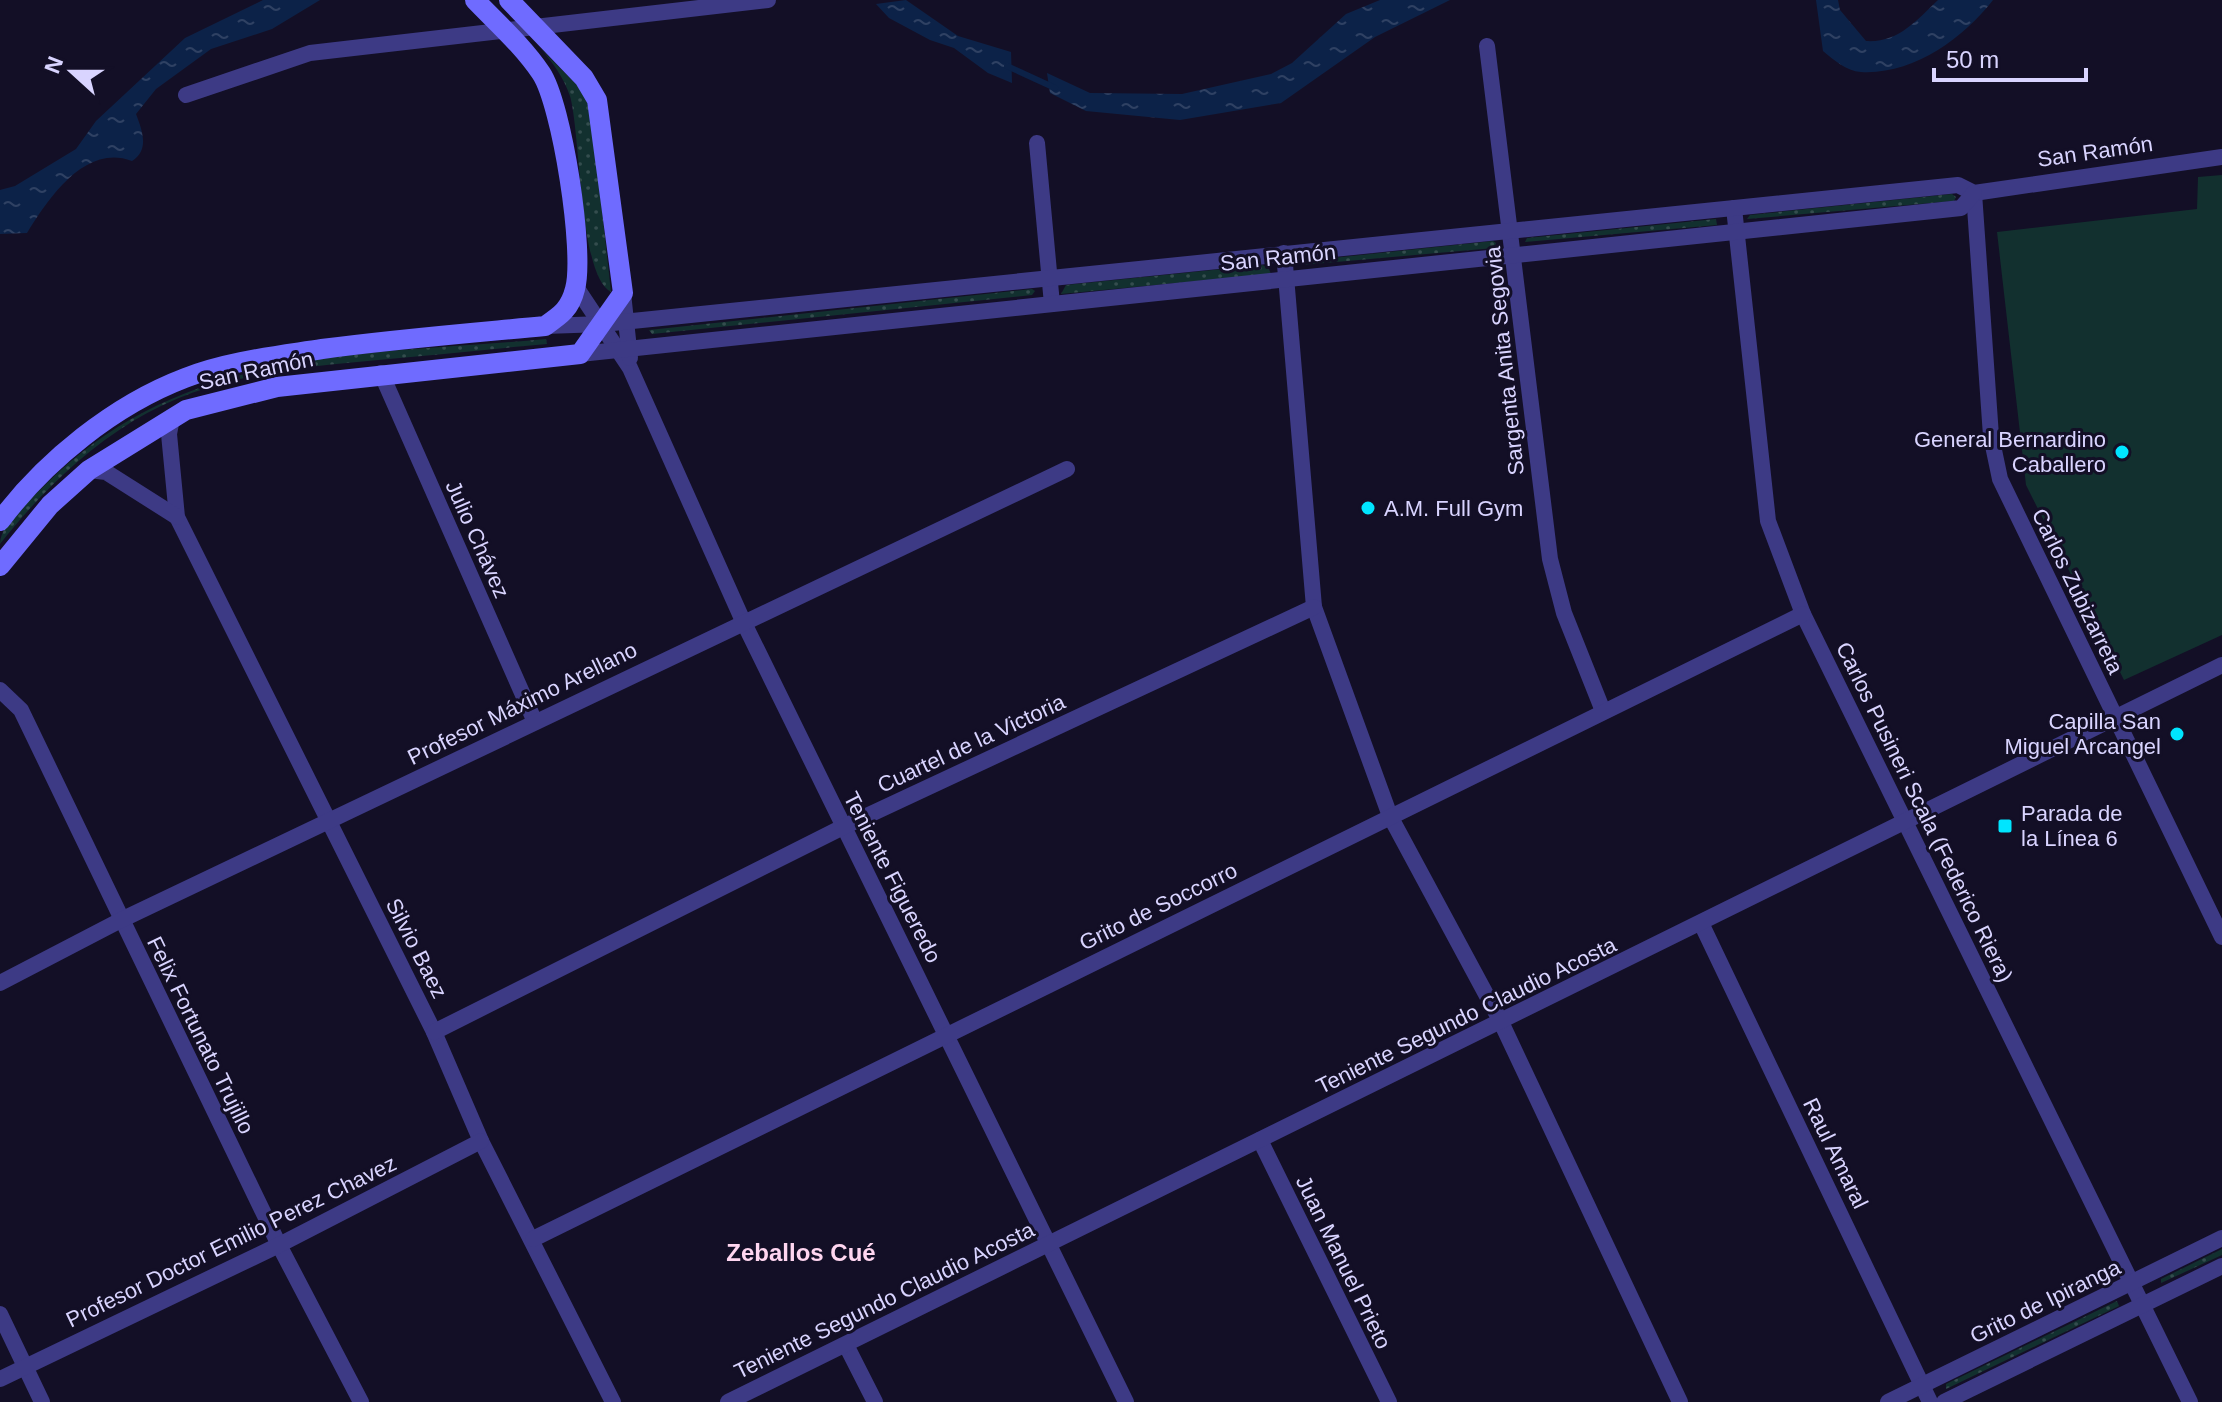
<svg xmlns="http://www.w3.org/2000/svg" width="2222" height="1402" font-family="Arial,sans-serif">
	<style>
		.grass { fill: url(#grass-dots) }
		.pitch { fill: #12302f }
		.water { fill: url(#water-ripples) }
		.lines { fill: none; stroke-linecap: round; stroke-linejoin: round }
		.stream { stroke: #0c2248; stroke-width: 6 }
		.street { stroke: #3d3a85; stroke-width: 16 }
		.secondary { stroke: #6f6bff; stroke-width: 20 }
		.poi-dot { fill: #00e5ff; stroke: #130f26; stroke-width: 3 }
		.labels { text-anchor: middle; stroke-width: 6; stroke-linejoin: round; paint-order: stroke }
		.street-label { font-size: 22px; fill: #d9d4ff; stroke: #130f26 }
		.poi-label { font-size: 22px; fill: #d9d4ff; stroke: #130f26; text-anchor: end }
		.neighbourhood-label { font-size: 24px; font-weight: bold; fill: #ffd6f0; stroke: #130f26 }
	</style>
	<defs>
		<pattern id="grass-dots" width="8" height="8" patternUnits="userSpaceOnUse" patternTransform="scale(2)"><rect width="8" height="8" fill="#12302f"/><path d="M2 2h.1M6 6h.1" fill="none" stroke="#344d4e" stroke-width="1.8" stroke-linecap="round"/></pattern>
		<pattern id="water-ripples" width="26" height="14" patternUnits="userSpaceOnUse" patternTransform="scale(2)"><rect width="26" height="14" fill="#0c2248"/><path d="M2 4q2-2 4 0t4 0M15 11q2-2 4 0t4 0" fill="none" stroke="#2f4163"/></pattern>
	</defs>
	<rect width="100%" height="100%" fill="#130f26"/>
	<g class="grass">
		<path d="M 541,49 L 582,90 L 591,111 L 611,292 C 579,276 581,135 570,96 C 564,78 553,63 541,49 Z"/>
		<polygon points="1952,194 1956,197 1954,201 1747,219 1750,215"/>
		<polygon points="1716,219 1717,225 1525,242 1527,238"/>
		<polygon points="1493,241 1496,243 1494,248 1302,265 1304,261"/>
		<polygon points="1262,265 1268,267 1271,274 1061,294 1066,285"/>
		<polygon points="1032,289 1035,291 1032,295 652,334 649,330"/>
		<path d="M 546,339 L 547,344 C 491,349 434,355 378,360 C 293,368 208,375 133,421 C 81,453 38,496 0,544 C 0,524 29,501 43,487 C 183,346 362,356 546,339 Z"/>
		<polygon points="2222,1249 2222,1255 2161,1283 2161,1279"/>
		<polygon points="2117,1301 2119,1306 1946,1389 1946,1384"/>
	</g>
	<polygon class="pitch" points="2222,175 2222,635 2124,680 2026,485 1997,232 2197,209 2198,177"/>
	<g class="water">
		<path d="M 263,0 L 320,0 L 272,29 L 211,49 L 156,89 L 136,114 C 142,130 150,150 132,161 C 85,143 48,199 27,233 L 0,234 L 0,190 L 15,186 L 76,149 L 96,121 L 185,38 Z"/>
		<polygon points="906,0 958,36 1011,52 1012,83 988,73 954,48 930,40 889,18 876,4"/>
		<polygon points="1380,0 1450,0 1375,37 1281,103 1180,120 1086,111 1050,93 1047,73 1090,93 1182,94 1271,74 1292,63 1346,14"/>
		<path d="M 1816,0 L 1838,0 L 1840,10 L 1866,41 C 1898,43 1916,21 1938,0 L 1993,0 C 1963,39 1912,75 1861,72 C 1846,71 1834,60 1823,51 Z"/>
	</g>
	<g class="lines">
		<polyline class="stream" points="1007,66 1055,88"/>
		<g class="street">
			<polyline points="1487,46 1550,559 1564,613 1603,711"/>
			<polyline points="186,95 310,53 768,0"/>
			<polyline points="1037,143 1052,304"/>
			<polyline points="1974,193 1991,436 2000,479 2222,937"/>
			<polyline points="1734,208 1768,521 1803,614 2190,1402"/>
			<polyline points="1284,253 1314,607 1390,816 1501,1022 1680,1402"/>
			<polyline points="576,287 630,368 743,621 1126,1402"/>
			<polyline points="623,293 630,358"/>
			<polyline points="545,326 603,324 1958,185 1974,193 2222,157"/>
			<polyline points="580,354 1961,208 1974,193"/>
			<polyline points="381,373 535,722"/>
			<polyline points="172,418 169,434 177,517 434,1032 481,1141 613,1402"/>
			<polyline points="89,470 106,472 177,517"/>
			<polyline points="0,690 21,710 279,1245 361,1402"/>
			<polyline points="1701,923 1930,1402"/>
			<polyline points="0,983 121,920 1067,469"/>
			<polyline points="434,1032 843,827 1314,607"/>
			<polyline points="1260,1140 1389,1402"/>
			<polyline points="533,1239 1803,614"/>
			<polyline points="0,1314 42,1402"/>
			<polyline points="846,1345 875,1402"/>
			<polyline points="0,1379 279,1245 481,1141"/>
			<polyline points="728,1402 2222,665"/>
			<polyline points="1888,1402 2222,1238"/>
			<polyline points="1944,1402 2222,1266"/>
		</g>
		<g class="secondary">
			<path d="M 0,521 C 45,461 114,405 185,378 C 228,361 277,356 322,349 C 396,339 471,333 545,326 C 561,315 570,309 575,289 C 585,253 562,104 541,73 C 523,46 497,23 475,0"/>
			<polyline points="0,566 50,505 89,470 186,410 277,387 580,354 623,293 597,100 584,78 509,0"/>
		</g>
	</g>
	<g class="poi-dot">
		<circle cx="2122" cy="452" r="8"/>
		<circle cx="1368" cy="508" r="8"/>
		<circle cx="2177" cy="734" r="8"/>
		<rect x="1997" y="818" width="16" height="16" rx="4"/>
	</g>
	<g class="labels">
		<g class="street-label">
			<text transform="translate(2095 151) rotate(-8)" y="8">San Ramón</text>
			<text transform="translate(1278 257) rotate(-6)" y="8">San Ramón</text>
			<text transform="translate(1504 361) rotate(-96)" y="8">Sargenta Anita Segovia</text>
			<text transform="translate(256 370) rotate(-12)" y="8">San Ramón</text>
			<text transform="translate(478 539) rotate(66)" y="8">Julio Chávez</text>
			<text transform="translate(2078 591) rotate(64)" y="8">Carlos Zubizarreta</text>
			<text transform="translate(522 703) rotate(-26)" y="8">Profesor Máximo Arellano</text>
			<text transform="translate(971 743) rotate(-25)" y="8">Cuartel de la Victoria</text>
			<text transform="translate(1925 812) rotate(64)" y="8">Carlos Pusineri Scala (Federico Riera)</text>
			<text transform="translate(893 877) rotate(63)" y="8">Teniente Figueredo</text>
			<text transform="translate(1158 906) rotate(-26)" y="8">Grito de Soccorro</text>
			<text transform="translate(417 948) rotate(63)" y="8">Silvio Baez</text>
			<text transform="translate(1466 1015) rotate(-26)" y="8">Teniente Segundo Claudio Acosta</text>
			<text transform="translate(201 1035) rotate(64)" y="8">Felix Fortunato Trujillo</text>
			<text transform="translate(1836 1153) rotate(64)" y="8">Raul Amaral</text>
			<text transform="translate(231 1241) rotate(-26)" y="8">Profesor Doctor Emilio Perez Chavez</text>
			<text transform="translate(1344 1262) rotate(64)" y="8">Juan Manuel Prieto</text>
			<text transform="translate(884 1300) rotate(-26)" y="8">Teniente Segundo Claudio Acosta</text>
			<text transform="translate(2045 1301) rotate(-26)" y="8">Grito de Ipiranga</text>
		</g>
		<g class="poi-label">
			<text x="2106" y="447">General Bernardino<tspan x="2106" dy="25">Caballero</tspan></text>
			<text x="1384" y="516" text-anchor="start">A.M. Full Gym</text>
			<text x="2161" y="729">Capilla San<tspan x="2161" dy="25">Miguel Arcangel</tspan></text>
			<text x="2021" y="821" text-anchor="start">Parada de<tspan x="2021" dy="25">la Línea 6</tspan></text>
		</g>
		<g class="neighbourhood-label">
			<text x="801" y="1261">Zeballos Cué</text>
		</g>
	</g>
	<g transform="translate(72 72) rotate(291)" stroke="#130f26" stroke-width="6" paint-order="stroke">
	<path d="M0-6L14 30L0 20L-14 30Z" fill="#d9d4ff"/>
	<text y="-12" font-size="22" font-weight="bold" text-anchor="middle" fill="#d9d4ff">N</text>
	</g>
	<path d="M1934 68v12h152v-12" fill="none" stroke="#d9d4ff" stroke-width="4"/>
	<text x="1946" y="68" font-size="24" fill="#d9d4ff" stroke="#130f26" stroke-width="6" paint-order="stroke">50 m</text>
</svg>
